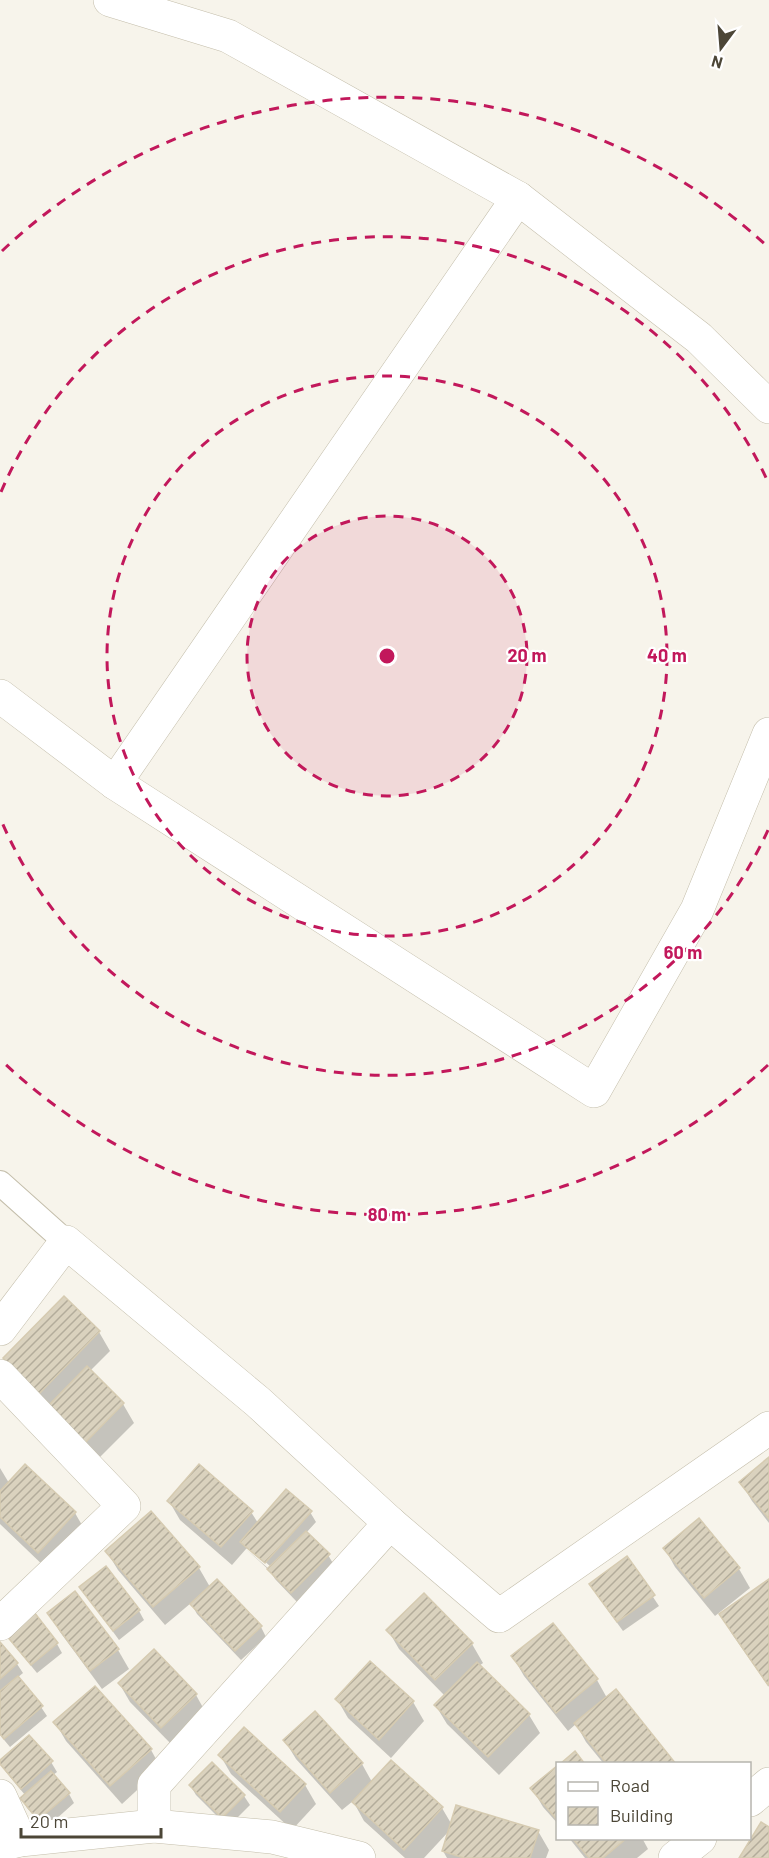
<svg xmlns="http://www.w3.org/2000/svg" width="769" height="1858" font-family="Barlow,sans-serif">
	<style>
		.shadow { fill: #0003; fill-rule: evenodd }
		.building { fill: url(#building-hatch); stroke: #d6cbb1; stroke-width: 1.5 }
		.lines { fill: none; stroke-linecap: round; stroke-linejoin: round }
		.service-casing { stroke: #c4beab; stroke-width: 26 }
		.minor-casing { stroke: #c4beab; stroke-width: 34 }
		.service { stroke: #fff; stroke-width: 24 }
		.minor { stroke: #fff; stroke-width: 33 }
		.ring { fill: none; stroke: #c2185b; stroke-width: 3; stroke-dasharray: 10 8 }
		.centre { fill: #c2185b; stroke: #fff; stroke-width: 3 }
		.ring-label { font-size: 18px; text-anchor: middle; font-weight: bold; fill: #c2185b; stroke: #fff; stroke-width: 4.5; stroke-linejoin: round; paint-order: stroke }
	</style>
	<defs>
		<pattern id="building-hatch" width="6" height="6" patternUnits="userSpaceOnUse" patternTransform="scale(1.5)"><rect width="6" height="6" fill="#dad2be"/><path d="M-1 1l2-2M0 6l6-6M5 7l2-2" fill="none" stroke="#b3ac9b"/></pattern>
	</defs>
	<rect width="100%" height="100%" fill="#f7f4eb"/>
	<g class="shadow">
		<polygon points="64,1298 99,1332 110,1351 90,1371 123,1404 134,1423 95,1462 16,1377"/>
		<polygon points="769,1459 769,1523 752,1501 741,1483"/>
		<polygon points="25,1466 75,1513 86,1532 49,1571 0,1524 0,1468 9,1483"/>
		<path d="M 169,1501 L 251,1512 L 258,1523 L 310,1512 L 316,1522 L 306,1533 L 328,1555 L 334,1565 L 297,1602 L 275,1579 L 271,1572 L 246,1549 L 232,1565 L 180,1520 ZM 249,1547 L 271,1567 L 269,1569 L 246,1549 Z"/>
		<polygon points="665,1549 739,1569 750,1588 715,1616 675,1567"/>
		<polygon points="107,1552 199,1568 210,1587 261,1627 266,1637 241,1660 197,1614 191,1603 165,1625 118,1570"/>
		<polygon points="627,1558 659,1606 623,1631 596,1594"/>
		<polygon points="769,1581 769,1687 732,1634 721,1615"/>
		<polygon points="81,1588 139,1611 144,1620 119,1640"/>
		<polygon points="75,1593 118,1650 129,1669 102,1689 60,1632 49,1613"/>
		<polygon points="388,1630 472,1644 483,1663 479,1666 529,1715 540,1733 499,1775 447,1724 436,1706 445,1696 399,1649"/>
		<polygon points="8,1636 57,1644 62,1653 37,1673 14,1645"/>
		<polygon points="0,1644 17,1664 23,1673 17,1678 41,1707 47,1716 10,1747 0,1735"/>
		<polygon points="513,1657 597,1680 607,1698 674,1764 604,1764 586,1742 576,1724 568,1731 524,1676"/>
		<polygon points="370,1663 413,1702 424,1721 391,1758 348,1718 337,1699"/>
		<polygon points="119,1683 196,1695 206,1713 173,1746 130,1702"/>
		<polygon points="55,1722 151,1750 161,1768 122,1804 66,1741"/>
		<polygon points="244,1729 305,1785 316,1804 292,1830 231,1774 220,1755"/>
		<polygon points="285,1741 362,1764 372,1782 442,1808 452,1825 538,1831 549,1850 546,1858 447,1858 443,1851 450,1830 424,1858 405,1858 364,1821 353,1801 342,1810 296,1759"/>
		<polygon points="0,1762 51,1762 57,1772 53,1775 69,1794 74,1803 45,1829 27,1808 22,1798 25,1795 6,1772"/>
		<polygon points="212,1764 244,1796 250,1805 228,1827 196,1795 190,1785"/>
		<polygon points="558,1767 558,1824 543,1807 532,1788"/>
		<polygon points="569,1838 642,1838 648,1849 637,1858 585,1858"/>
	</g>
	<g class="building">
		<polygon points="64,1296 100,1331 39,1394 3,1358"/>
		<polygon points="87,1366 124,1403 84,1444 47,1407"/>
		<polygon points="769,1457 769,1519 739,1482"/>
		<polygon points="25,1464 76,1512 38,1553 0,1517 0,1491"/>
		<polygon points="199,1464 253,1511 221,1547 167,1501"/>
		<polygon points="286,1489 312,1511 265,1563 240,1542"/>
		<polygon points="151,1511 200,1567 153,1607 105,1551"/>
		<polygon points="699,1518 740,1568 704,1598 663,1548"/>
		<polygon points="306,1531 330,1554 291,1593 267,1569"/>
		<polygon points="627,1556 655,1595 617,1622 589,1584"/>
		<polygon points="106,1566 140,1610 113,1631 79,1587"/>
		<polygon points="217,1579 262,1626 235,1651 190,1604"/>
		<polygon points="769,1579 769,1684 768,1685 719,1614"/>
		<polygon points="75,1591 119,1649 90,1671 47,1613"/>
		<polygon points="424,1593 473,1643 435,1680 386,1630"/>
		<polygon points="34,1612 58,1643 31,1665 6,1635"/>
		<polygon points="553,1623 598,1679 556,1713 511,1656"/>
		<polygon points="0,1642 18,1663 0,1679"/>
		<polygon points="154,1649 197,1694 161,1728 118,1683"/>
		<polygon points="370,1661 414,1701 379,1740 335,1699"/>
		<polygon points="477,1662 530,1714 488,1757 434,1705"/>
		<polygon points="18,1676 43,1706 4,1739 0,1734 0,1691"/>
		<polygon points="95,1686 152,1749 110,1786 53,1722"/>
		<polygon points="616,1689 676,1764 607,1764 574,1723"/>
		<polygon points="315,1711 363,1763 330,1793 283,1740"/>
		<polygon points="244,1727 306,1784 280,1812 218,1755"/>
		<polygon points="29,1735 53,1761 21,1789 0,1764 0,1760"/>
		<polygon points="575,1751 585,1764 560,1764"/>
		<polygon points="391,1760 443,1807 404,1850 352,1802"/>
		<polygon points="212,1762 245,1795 222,1818 189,1785"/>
		<polygon points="558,1765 558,1821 530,1788"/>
		<polygon points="51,1771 70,1793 38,1820 20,1798"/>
		<polygon points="456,1805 539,1830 530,1858 464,1858 442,1851"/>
		<polygon points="761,1822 769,1827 769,1858 739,1858"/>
		<polygon points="572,1838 627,1838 603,1858 589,1858"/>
	</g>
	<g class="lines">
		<g class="service-casing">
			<polyline id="service" points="0,1183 66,1242"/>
		</g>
		<g class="minor-casing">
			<g id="minor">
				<polyline points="110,0 228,36 518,198 699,338 769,407"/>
				<polyline points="0,696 115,783 594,1091 697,910 769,734"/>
				<polyline points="115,783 518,198"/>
				<polyline points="0,1329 66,1242 258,1402 390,1523 154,1785 154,1826"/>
				<polyline points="0,1376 124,1506 0,1624"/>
				<polyline points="390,1523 499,1616 769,1428"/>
				<polyline points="0,1796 20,1840"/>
				<polyline points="750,1800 769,1784"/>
				<polyline points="0,1845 20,1840 154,1826 272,1837 359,1858"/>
				<polyline points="675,1858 700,1838"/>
			</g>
		</g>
		<use href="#service" class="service"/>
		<use href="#minor" class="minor"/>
	</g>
	<circle cx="387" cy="656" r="140" fill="#c2185b" fill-opacity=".12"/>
	<g class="ring">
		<circle cx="387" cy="656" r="140"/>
		<circle cx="387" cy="656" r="280"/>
		<path d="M768 830A419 419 0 0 1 1 820M1 492A419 419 0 0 1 768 482"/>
		<path d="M768 1065A559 559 0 0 1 2 1061M2 251A559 559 0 0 1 768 247"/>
	</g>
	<circle cx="387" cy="656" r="9" class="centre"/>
	<g class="ring-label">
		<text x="527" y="662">20 m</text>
		<text x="667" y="662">40 m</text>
		<text x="683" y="959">60 m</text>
		<text x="387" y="1221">80 m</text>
	</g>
	<rect x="556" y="1762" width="195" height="78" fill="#ffffff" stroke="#b7b5af" stroke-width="1.5"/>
	<rect x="568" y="1782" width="30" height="9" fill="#ffffff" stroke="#b7b5af" stroke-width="1.5"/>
	<text x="610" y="1792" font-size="18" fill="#4c4637">Road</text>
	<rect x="568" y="1807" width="30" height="18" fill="url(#building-hatch)" stroke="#b7b5af" stroke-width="1.5"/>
	<text x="610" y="1822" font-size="18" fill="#4c4637">Building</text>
	<g transform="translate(721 48) rotate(196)" stroke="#ffffff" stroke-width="4.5" paint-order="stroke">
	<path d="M0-4.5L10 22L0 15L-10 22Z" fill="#4c4637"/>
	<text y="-9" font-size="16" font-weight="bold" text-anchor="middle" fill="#4c4637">N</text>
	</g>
	<path d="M21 1828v9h140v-9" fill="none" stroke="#4c4637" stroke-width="3"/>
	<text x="30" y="1828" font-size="18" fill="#4c4637" stroke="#ffffff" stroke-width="4.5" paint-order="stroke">20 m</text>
</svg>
